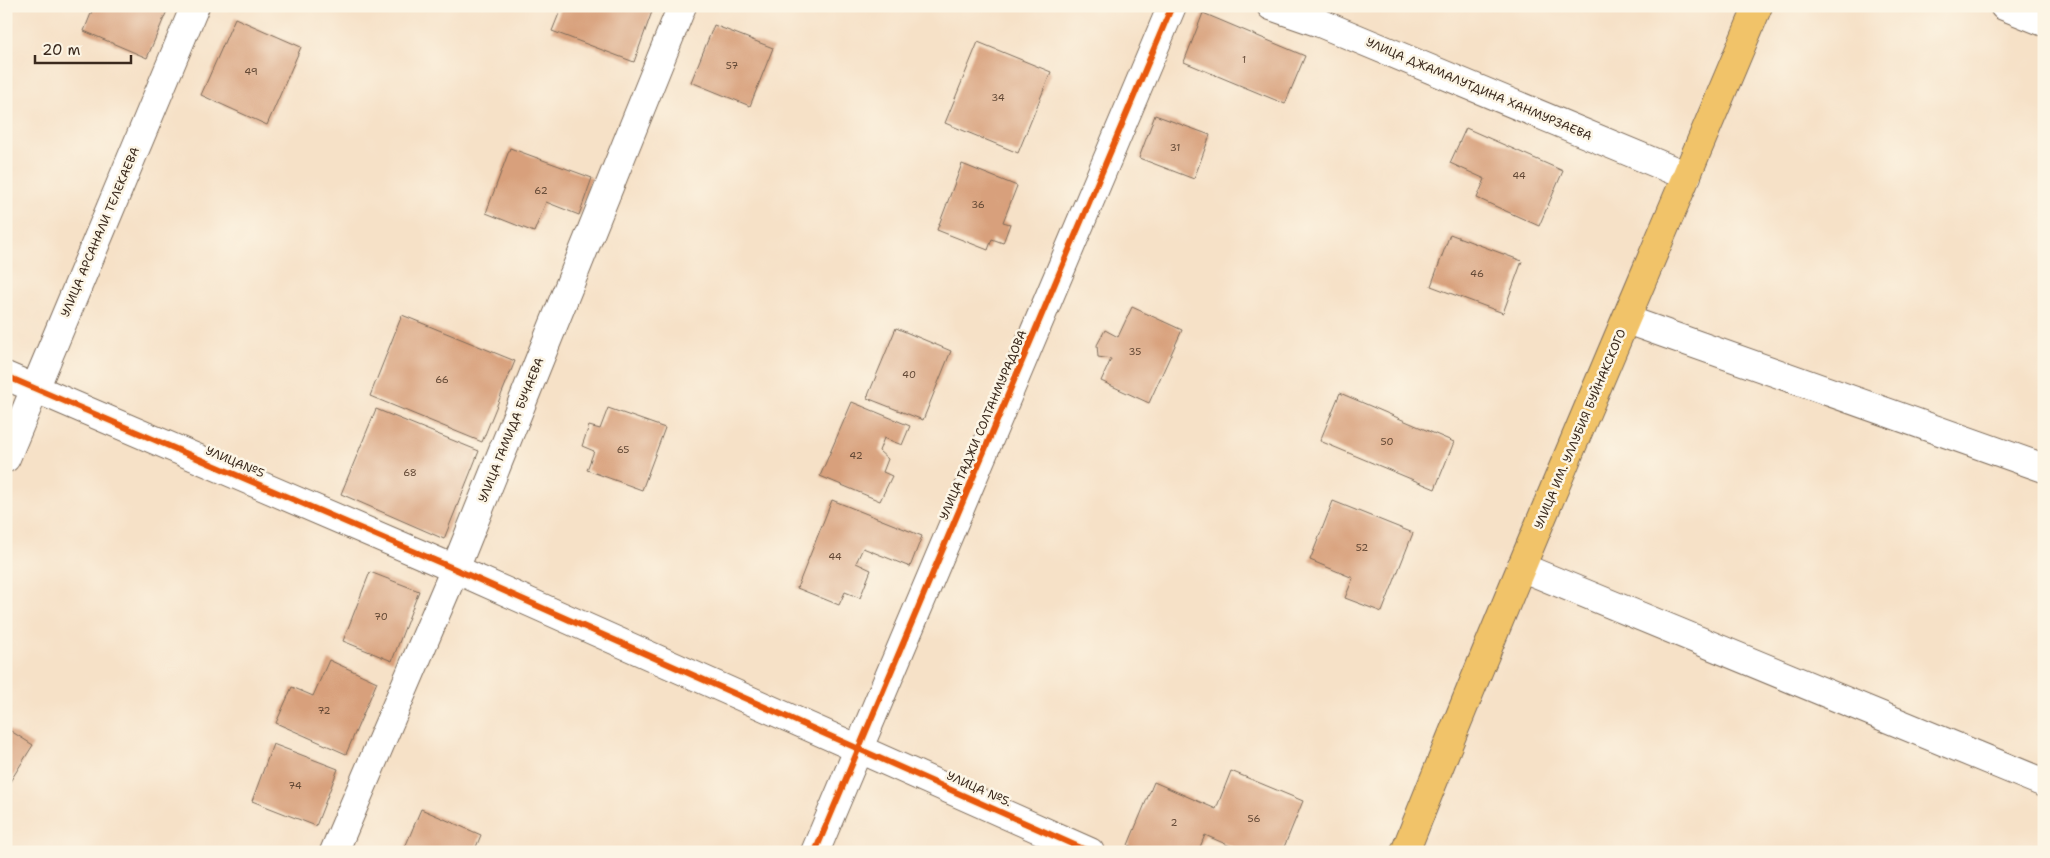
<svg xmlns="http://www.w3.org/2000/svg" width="2050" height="858" font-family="'Shantell Sans',sans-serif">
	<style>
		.building { fill: #d8a07b }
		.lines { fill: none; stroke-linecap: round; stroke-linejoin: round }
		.minor-casing { stroke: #7c6a59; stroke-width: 30 }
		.major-casing { stroke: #7c6a59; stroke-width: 30 }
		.minor { stroke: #fff; stroke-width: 28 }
		.major { stroke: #f1c369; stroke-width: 28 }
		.cycleway-casing { stroke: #fcf5e5; stroke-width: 9 }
		.cycleway { stroke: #e8590c; stroke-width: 6 }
		.labels { text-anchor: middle; stroke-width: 5; stroke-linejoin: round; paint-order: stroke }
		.number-label { font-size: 10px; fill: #624835 }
		.street-label { font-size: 12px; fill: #3b2a1e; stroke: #fcf5e5 }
	</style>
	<rect width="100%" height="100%" fill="#fcf5e5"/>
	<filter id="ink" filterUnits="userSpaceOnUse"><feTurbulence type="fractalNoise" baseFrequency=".02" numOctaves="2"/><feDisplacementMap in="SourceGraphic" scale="10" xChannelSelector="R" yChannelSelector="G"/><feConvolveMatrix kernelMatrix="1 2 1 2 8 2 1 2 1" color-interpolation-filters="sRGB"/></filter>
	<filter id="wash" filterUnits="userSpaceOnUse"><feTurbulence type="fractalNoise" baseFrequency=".0096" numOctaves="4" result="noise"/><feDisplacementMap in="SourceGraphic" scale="20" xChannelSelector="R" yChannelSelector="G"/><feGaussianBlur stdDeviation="1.12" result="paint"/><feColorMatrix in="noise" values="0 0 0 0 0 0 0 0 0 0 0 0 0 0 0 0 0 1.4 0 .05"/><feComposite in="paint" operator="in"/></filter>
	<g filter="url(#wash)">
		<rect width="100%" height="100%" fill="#f6e1c7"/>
		<g id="blocks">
			<g class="building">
				<polygon points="94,6 169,6 147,58 84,31"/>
				<polygon points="562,6 654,6 634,62 552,31"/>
				<polygon points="1203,13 1305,56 1285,104 1184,62"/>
				<polygon points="235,18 301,47 267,125 201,95"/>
				<polygon points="714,25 773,48 750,106 691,82"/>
				<polygon points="978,42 1051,72 1018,153 945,123"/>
				<polygon points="1155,115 1210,135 1194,179 1139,158"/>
				<polygon points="1466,128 1563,171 1539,226 1477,198 1485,179 1450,163"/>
				<polygon points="510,148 592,178 579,215 546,202 534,232 486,213"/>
				<polygon points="962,164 1017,186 1003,222 1010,224 1003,243 992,239 988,250 937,230"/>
				<polygon points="1450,234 1522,261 1503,313 1431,286"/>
				<polygon points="1132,307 1182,330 1149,403 1101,381 1111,359 1098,357 1097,345 1105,330 1118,337"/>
				<polygon points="402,315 515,361 482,442 370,396"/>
				<polygon points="896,328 951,351 923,420 867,398"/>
				<polygon points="1340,393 1454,442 1435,489 1320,441"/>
				<polygon points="852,402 910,426 902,445 884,438 879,451 888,459 883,472 892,476 880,501 820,476"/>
				<polygon points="608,408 665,428 642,490 587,470 594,451 582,446 589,426 600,429"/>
				<polygon points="376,409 479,451 444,539 341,494"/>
				<polygon points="832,500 922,536 910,567 863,548 856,563 871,570 860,598 845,592 839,605 797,588"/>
				<polygon points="1333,501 1413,533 1382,612 1345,598 1353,578 1310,560"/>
				<polygon points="370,572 419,591 392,661 343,641"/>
				<polygon points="329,660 377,682 346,754 276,723 292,687 313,696"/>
				<polygon points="6,728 33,745 6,788"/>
				<polygon points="273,744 338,769 316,826 252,801"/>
				<polygon points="1231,771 1303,801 1282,852 1244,852 1205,835 1198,852 1144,852 1128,845 1154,782 1216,809"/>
				<polygon points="421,809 481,835 474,852 403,852"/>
			</g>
		</g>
	</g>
	<g filter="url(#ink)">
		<use href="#blocks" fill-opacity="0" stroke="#7c6a59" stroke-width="1"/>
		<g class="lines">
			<g class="minor-casing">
				<g id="minor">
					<polyline points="1271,6 1320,23 1687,176"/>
					<polyline points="2004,6 2044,22"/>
					<polyline points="1627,320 2044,468"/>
					<polyline points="6,376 455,569 1090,852"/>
					<polyline points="6,458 195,6"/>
					<polyline points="1521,567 2044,783"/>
					<polyline points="334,852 455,569 682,6"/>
					<polyline points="815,852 1172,6"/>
				</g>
			</g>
			<g class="major-casing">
				<path id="major" d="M 1405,852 C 1518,568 1640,288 1758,6"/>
			</g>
			<use href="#minor" class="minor"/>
			<use href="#major" class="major"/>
			<g class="cycleway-casing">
				<g id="cycleway">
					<polyline points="6,376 455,569 1090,852"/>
					<polyline points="815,852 1172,6"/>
				</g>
			</g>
			<use href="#cycleway" class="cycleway"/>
		</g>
	</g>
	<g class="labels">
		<g class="number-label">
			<text x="1244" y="63">1</text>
			<text x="732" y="69">57</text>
			<text x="251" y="75">49</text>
			<text x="998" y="101">34</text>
			<text x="1175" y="151">31</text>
			<text x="1519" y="179">44</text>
			<text x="541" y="194">62</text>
			<text x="978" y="208">36</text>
			<text x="1477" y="277">46</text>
			<text x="1135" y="355">35</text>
			<text x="909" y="378">40</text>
			<text x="442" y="383">66</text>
			<text x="1387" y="445">50</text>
			<text x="623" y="453">65</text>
			<text x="856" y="459">42</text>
			<text x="410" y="476">68</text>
			<text x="1362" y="551">52</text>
			<text x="835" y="560">44</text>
			<text x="381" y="620">70</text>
			<text x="324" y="714">72</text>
			<text x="295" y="789">74</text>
			<text x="1254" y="822">56</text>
			<text x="1174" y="826">2</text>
		</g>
		<g class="street-label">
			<text transform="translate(1479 89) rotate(23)" y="4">УЛИЦА ДЖАМАЛУТДИНА ХАНМУРЗАЕВА</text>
			<text transform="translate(100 232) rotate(-67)" y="4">УЛИЦА АРСАНАЛИ ТЕЛЕКАЕВА</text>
			<text transform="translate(983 425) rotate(-67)" y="4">УЛИЦА ГАДЖИ СОЛТАНМУРАДОВА</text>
			<text transform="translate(1580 429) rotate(-67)" y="4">УЛИЦА ИМ. УЛЛУБИЯ БУЙНАКСКОГО</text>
			<text transform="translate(511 430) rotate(-68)" y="4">УЛИЦА ГАМИДА БУЧАЕВА</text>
			<text transform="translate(235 462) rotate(23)" y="4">УЛИЦА№5</text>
			<text transform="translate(979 789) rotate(24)" y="4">УЛИЦА №5.</text>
		</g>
	</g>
	<rect width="2050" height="858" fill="none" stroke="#fcf5e5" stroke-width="25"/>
	<path d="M35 55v8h96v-8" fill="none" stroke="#3b2a1e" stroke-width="2.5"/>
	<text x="42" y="55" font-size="15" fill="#3b2a1e" stroke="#fcf5e5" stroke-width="4" paint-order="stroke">20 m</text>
</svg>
